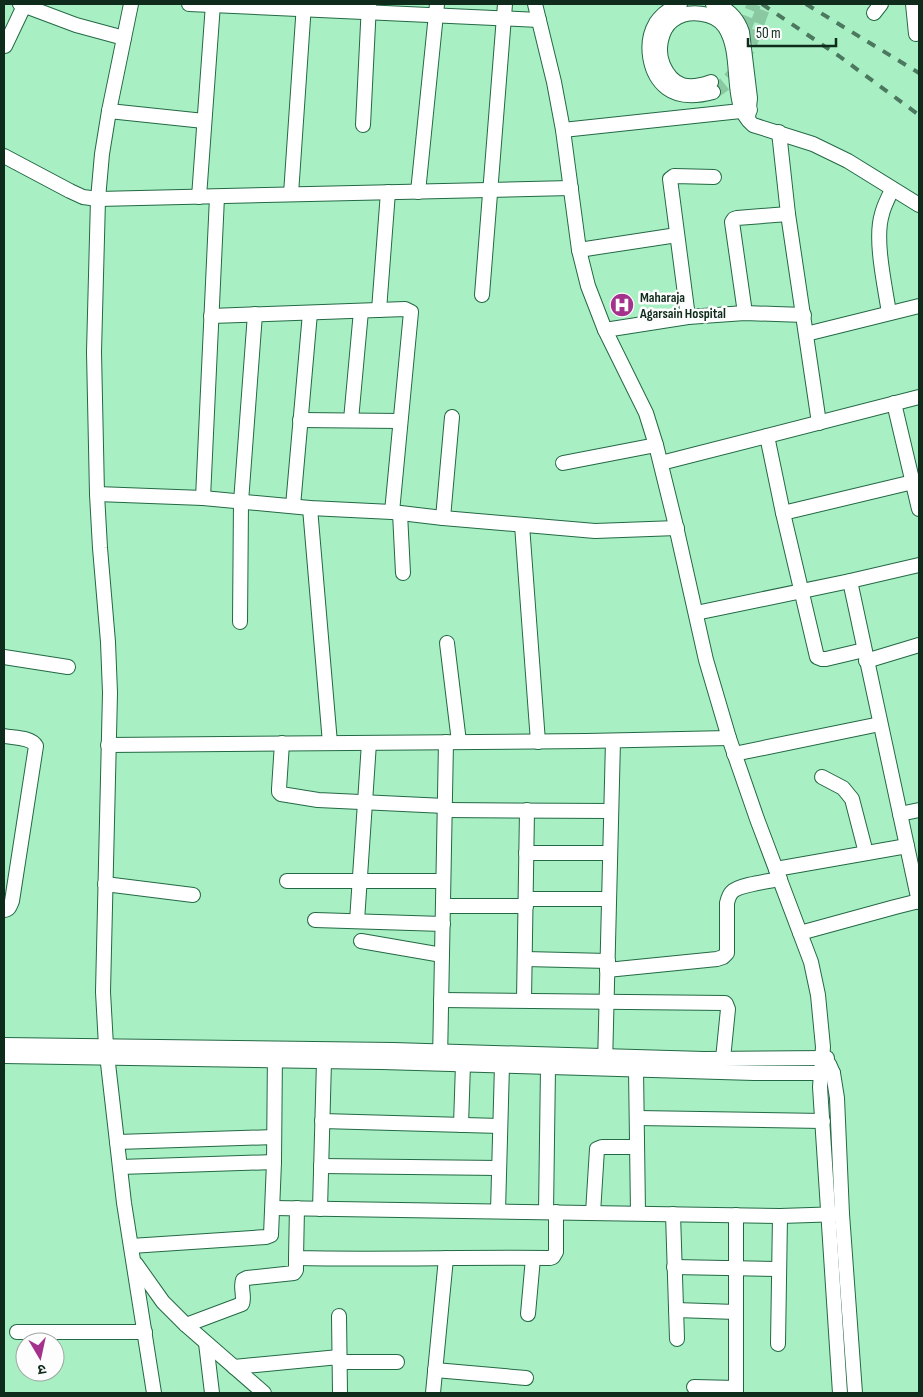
<svg xmlns="http://www.w3.org/2000/svg" width="923" height="1397" font-family="'Sofia Sans Condensed','Noto Sans Devanagari',sans-serif">
	<style>
		.lines { fill: none; stroke-linecap: round; stroke-linejoin: round }
		.minor-tunnel { stroke: #8ac8a2; stroke-width: 14; stroke-dasharray: 14 7; stroke-linecap: butt }
		.minor-casing { stroke: #236944; stroke-width: 16 }
		.minor { stroke: #fff; stroke-width: 14 }
		.rail { stroke: #4b785e; stroke-width: 4; stroke-dasharray: 9 9; stroke-linecap: butt }
		.labels { text-anchor: middle; stroke-width: 5; stroke-linejoin: round; paint-order: stroke }
		.poi-label { font-size: 14px; font-weight: bold; fill: #0e2b1b; stroke: #fdfdfd; text-anchor: start }
	</style>
	<rect width="100%" height="100%" fill="#a9efc4"/>
	<g class="lines">
		<g class="minor-tunnel">
			<polyline points="744,30 754,4"/>
			<path d="M 713,92 C 718,89 724,85 728,81 C 748,60 754,29 765,4"/>
		</g>
		<g class="minor-casing">
			<g id="minor">
				<polyline points="20,4 76,25 124,38"/>
				<polyline points="131,4 109,111 102,154 98,199 94,352 97,494 100,548 108,642 110,693 103,992 106,1046 124,1203 154,1393"/>
				<polyline points="189,4 539,20"/>
				<polyline points="535,4 554,82 563,130 579,250 588,286 605,330 646,413 656,445 675,522 706,660 729,738 757,819 811,962 818,995 823,1047 820,1087 840,1393"/>
				<path d="M 680,4 C 671,8 662,14 656,23 C 644,43 649,74 667,88 C 680,98 698,96 713,92"/>
				<path d="M 713,4 C 727,8 737,18 742,32 L 750,98 L 748,118"/>
				<polyline points="913,4 916,34"/>
				<polyline points="874,13 881,4"/>
				<polyline points="5,46 24,6"/>
				<path d="M 711,82 C 689,90 673,88 663,65 C 657,51 660,30 673,20 C 688,9 715,12 725,27 C 744,57 727,103 753,125 L 813,144 L 848,161 L 919,205"/>
				<polyline points="109,111 204,121"/>
				<polyline points="363,125 369,4"/>
				<polyline points="563,130 750,110"/>
				<polyline points="779,132 788,214 819,423"/>
				<polyline points="4,156 70,191 83,197 98,199 571,188"/>
				<polyline points="418,192 437,4"/>
				<polyline points="291,194 304,4"/>
				<polyline points="199,197 213,4"/>
				<polyline points="579,250 677,235"/>
				<polyline points="482,295 505,4"/>
				<polyline points="379,310 388,192"/>
				<polyline points="745,313 732,222 734,219 737,218 788,214"/>
				<path d="M 889,313 C 885,286 874,239 882,214 C 884,205 889,197 892,189"/>
				<polyline points="211,316 405,309 411,312 392,512"/>
				<polyline points="688,317 670,179 674,176 714,177"/>
				<polyline points="605,330 688,317 745,313 804,315"/>
				<polyline points="806,334 919,306"/>
				<polyline points="894,403 919,509"/>
				<polyline points="300,420 400,421"/>
				<polyline points="351,420 361,311"/>
				<polyline points="767,436 783,513 817,657 822,659 826,659 864,650"/>
				<polyline points="563,463 656,445"/>
				<polyline points="661,463 919,397"/>
				<polyline points="97,494 203,498 310,508 392,512 443,518 595,531 677,528"/>
				<polyline points="203,498 217,197"/>
				<polyline points="293,506 310,313"/>
				<polyline points="310,508 330,743"/>
				<polyline points="400,513 403,573"/>
				<polyline points="783,513 913,482"/>
				<polyline points="443,518 452,417"/>
				<polyline points="522,525 538,742"/>
				<polyline points="850,581 919,902"/>
				<polyline points="696,613 850,581 919,565"/>
				<polyline points="240,622 241,502 255,314"/>
				<polyline points="447,643 459,742"/>
				<polyline points="4,657 68,667"/>
				<polyline points="866,661 919,645"/>
				<path d="M 4,736 C 14,738 31,737 36,746 L 12,901 C 10,906 9,910 4,910"/>
				<polyline points="282,743 279,789 279,792 281,794 318,800 445,806"/>
				<polyline points="108,745 586,741 729,738"/>
				<polyline points="734,754 880,724"/>
				<polyline points="822,777 843,788 852,799 866,853"/>
				<polyline points="445,810 611,811"/>
				<polyline points="900,814 919,810"/>
				<polyline points="526,853 610,853"/>
				<polyline points="776,869 907,846"/>
				<polyline points="287,881 443,881"/>
				<polyline points="105,884 193,895"/>
				<polyline points="526,899 609,899"/>
				<polyline points="443,906 526,906"/>
				<polyline points="315,920 443,924"/>
				<polyline points="357,921 369,743"/>
				<polyline points="800,933 895,907 919,901"/>
				<polyline points="361,941 442,955"/>
				<polyline points="525,959 608,961"/>
				<path d="M 607,970 L 717,959 L 723,957 L 727,953 L 727,903 C 728,899 729,895 732,892 C 738,885 770,881 780,879"/>
				<polyline points="441,1000 725,1003 726,1004 728,1009 723,1059"/>
				<polyline points="524,1000 527,810"/>
				<polyline points="4,1045 393,1050 704,1059 827,1058"/>
				<polyline points="4,1056 382,1062 754,1073 833,1073"/>
				<polyline points="440,1061 446,742"/>
				<polyline points="829,1064 833,1073 837,1098 842,1214 855,1393"/>
				<polyline points="605,1065 613,741"/>
				<polyline points="636,1069 638,1213"/>
				<polyline points="637,1118 823,1121"/>
				<polyline points="322,1121 500,1126"/>
				<polyline points="461,1125 463,1064"/>
				<polyline points="117,1142 274,1137"/>
				<polyline points="321,1166 499,1168"/>
				<polyline points="120,1167 274,1162"/>
				<polyline points="273,1208 780,1216 842,1214"/>
				<path d="M 297,1208 L 296,1258 C 381,1260 465,1257 550,1258 L 553,1257 L 556,1252 L 556,1212"/>
				<polyline points="320,1209 324,1061"/>
				<polyline points="498,1211 502,1065"/>
				<polyline points="546,1212 548,1067"/>
				<polyline points="593,1213 597,1149 602,1147 637,1147"/>
				<polyline points="673,1214 677,1339"/>
				<polyline points="736,1215 736,1393"/>
				<polyline points="131,1246 266,1237 271,1235 274,1162 275,1051"/>
				<polyline points="136,1264 163,1302 186,1325 264,1393"/>
				<polyline points="674,1267 779,1269"/>
				<polyline points="676,1310 736,1312"/>
				<polyline points="528,1314 533,1258"/>
				<polyline points="339,1316 340,1393"/>
				<path d="M 186,1325 L 242,1304 C 245,1296 240,1288 243,1280 L 247,1278 L 294,1273 L 296,1270 L 296,1258"/>
				<polyline points="17,1332 145,1332"/>
				<polyline points="206,1343 212,1393"/>
				<polyline points="778,1344 780,1216"/>
				<polyline points="339,1362 397,1362"/>
				<polyline points="234,1367 339,1357"/>
				<polyline points="435,1370 526,1378"/>
				<polyline points="694,1387 736,1388"/>
				<polyline points="433,1393 446,1258"/>
			</g>
		</g>
		<use href="#minor" class="minor"/>
		<g class="rail">
			<polyline points="762,4 839,56 919,115"/>
			<polyline points="806,4 919,73"/>
		</g>
	</g>
	<defs>
		<g id="hospital-disc" transform="scale(1.25)"><circle r="9.5" fill="#a4328d" stroke="#fdfdfd"/><path d="M-5-5h3v3.5h4V-5h3V5h-3V1.5h-4V5h-3Z" fill="#fff"/></g>
	</defs>
	<g fill-rule="evenodd">
		<use href="#hospital-disc" x="622" y="305"/>
	</g>
	<g class="labels">
		<g class="poi-label">
			<text x="640" y="302">Maharaja<tspan x="640" dy="16">Agarsain Hospital</tspan></text>
		</g>
	</g>
	<rect width="923" height="1397" fill="none" stroke="#0e2b1b" stroke-width="10"/>
	<g transform="translate(40 1357) rotate(171)"><circle r="24" fill="#fdfdfd" stroke="#9da9a3"/>
	<path d="M0-4L9 19L0 12L-9 19Z" fill="#a4328d"/>
	<text y="-8" font-size="14" font-weight="bold" text-anchor="middle" fill="#0e2b1b">उ</text>
	</g>
	<path d="M748 38v8h88v-8" fill="none" stroke="#0e2b1b" stroke-width="2.5"/>
	<text x="756" y="38" font-size="15" fill="#0e2b1b" stroke="#fdfdfd" stroke-width="4" paint-order="stroke">50 m</text>
</svg>
